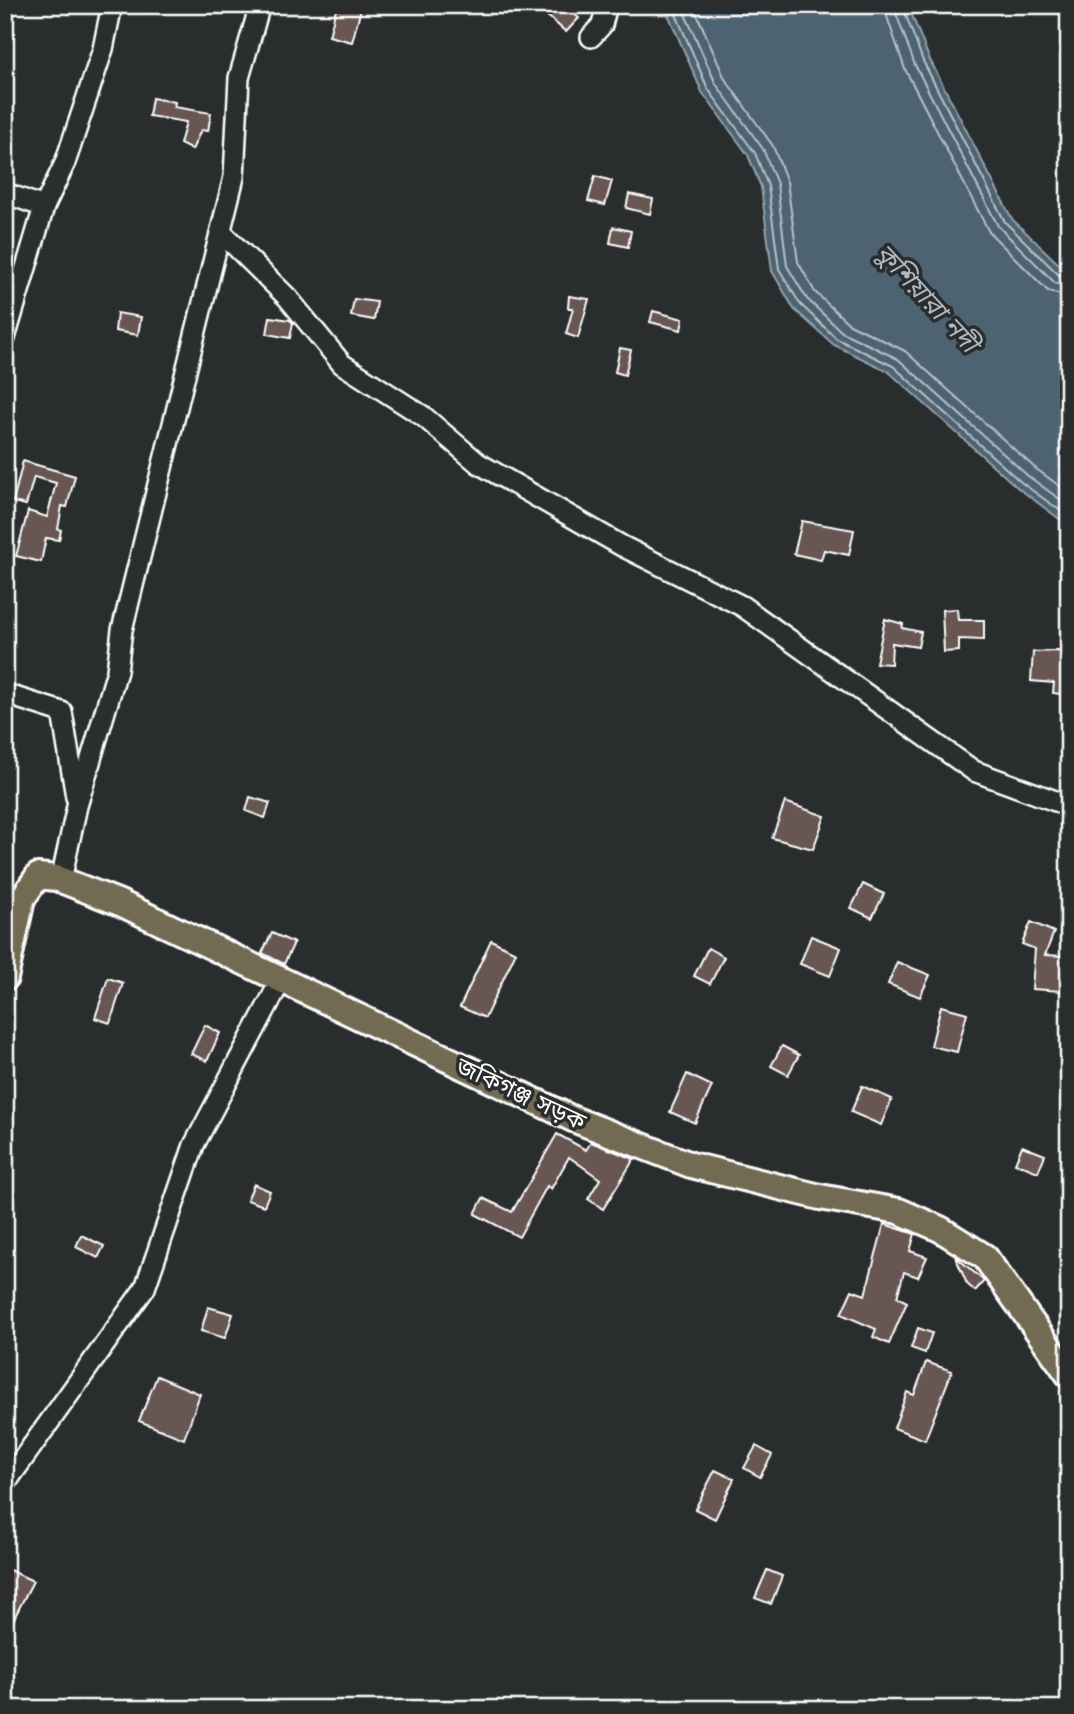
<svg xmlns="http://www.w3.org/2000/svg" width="1074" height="1714" font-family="Mali,'Noto Sans Bengali',sans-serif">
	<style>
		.water { fill: #4e6372; stroke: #95a1aa; stroke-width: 2 }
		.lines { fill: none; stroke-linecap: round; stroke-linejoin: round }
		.shore { stroke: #b8c1c7; stroke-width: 2 }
		.building { fill: #685652; stroke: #fff; stroke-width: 2 }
		.minor-casing { stroke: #fff; stroke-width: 24 }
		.major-casing { stroke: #fff; stroke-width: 30 }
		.minor { stroke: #2a2d2e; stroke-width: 19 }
		.major { stroke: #736b52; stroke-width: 24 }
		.labels { text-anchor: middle; stroke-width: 7; stroke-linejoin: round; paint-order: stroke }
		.street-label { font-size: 24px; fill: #fff; stroke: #2a2d2e }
		.water-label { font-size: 26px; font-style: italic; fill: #afb9c0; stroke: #2a2d2e }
	</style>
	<rect width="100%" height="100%" fill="#2a2d2e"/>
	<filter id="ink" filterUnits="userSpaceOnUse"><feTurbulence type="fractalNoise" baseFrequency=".0143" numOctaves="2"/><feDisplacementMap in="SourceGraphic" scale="14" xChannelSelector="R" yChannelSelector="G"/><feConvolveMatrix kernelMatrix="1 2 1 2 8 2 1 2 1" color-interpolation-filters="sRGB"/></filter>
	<g filter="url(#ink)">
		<polygon class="water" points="664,5 908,5 929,58 1012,219 1069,274 1069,526 1018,488 888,371 834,345 794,309 772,271 761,187 748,155 702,92"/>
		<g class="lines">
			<g class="shore">
				<polyline points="672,5 708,89 755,153 768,186 779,269 800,304 837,339 893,366 1022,483 1069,517"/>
				<polyline points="681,5 716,84 763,149 777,184 787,266 807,299 842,332 898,359 1028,476 1069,506"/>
				<polyline points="693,5 725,79 773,146 787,182 798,262 815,292 848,323 905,351 1035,468 1069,493"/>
				<polyline points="883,5 905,69 989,232 1048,291 1069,298"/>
				<polyline points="893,5 915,65 998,226 1055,283 1069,288"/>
				<polyline points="902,5 923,61 1005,222 1061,277 1069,279"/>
			</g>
		</g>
		<g class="building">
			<polygon points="337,5 362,5 352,42 329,36"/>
			<polygon points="550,5 563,5 579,18 566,32 544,13"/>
			<polygon points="152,98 175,102 174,107 211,113 208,131 201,130 192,150 180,144 186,122 149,116"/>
			<polygon points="595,176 612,181 605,205 588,201"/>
			<polygon points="629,194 653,199 650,214 626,208"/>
			<polygon points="613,227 631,231 628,247 610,243"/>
			<polygon points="569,296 589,299 578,338 566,334 573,308 568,308"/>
			<polygon points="354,299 377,302 374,320 351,316"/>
			<polygon points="653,311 683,319 681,330 650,322"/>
			<polygon points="117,313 141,317 138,335 115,331"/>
			<polygon points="270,317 290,320 293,323 290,338 267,334"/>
			<polygon points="620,348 631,350 625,375 615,372"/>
			<polygon points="23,461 75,476 67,507 62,506 58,529 61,530 59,540 46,538 41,562 16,556 28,511 47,517 56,483 34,477 26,505 13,502"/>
			<polygon points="802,521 854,530 849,555 824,550 821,560 794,554"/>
			<polygon points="957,609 958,620 984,620 984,640 959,639 959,651 944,652 942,610"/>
			<polygon points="885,619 903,624 902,628 921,632 918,647 892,643 891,664 876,663"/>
			<polygon points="1058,651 1069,652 1068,695 1053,693 1054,683 1031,681 1033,652"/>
			<polygon points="250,797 270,803 265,818 246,811"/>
			<polygon points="785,802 825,816 813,849 772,838"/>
			<polygon points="863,884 884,894 872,918 851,908"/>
			<polygon points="1031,922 1054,932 1045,955 1064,956 1062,991 1032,989 1035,949 1022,944"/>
			<polygon points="272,933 294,943 284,964 262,953"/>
			<polygon points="811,936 841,948 830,976 800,964"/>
			<polygon points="491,940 516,952 485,1018 460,1007"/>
			<polygon points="708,948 724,957 710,984 694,976"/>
			<polygon points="897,962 930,975 920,997 888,984"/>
			<polygon points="108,978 123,983 110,1023 95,1018"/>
			<polygon points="941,1006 967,1013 957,1052 931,1046"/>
			<polygon points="205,1025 220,1033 207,1061 191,1054"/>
			<polygon points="782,1046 799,1055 788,1075 771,1066"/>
			<polygon points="687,1074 712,1086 695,1123 670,1112"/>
			<polygon points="862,1086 892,1099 881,1125 851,1112"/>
			<polygon points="557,1134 586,1150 591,1142 634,1159 603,1209 588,1199 600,1179 569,1157 551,1189 547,1186 519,1237 475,1214 483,1198 512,1212"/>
			<polygon points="1022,1146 1045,1155 1038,1172 1015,1163"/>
			<polygon points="254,1184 270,1191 264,1206 247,1200"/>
			<polygon points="884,1224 915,1234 910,1251 927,1257 918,1277 904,1272 897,1297 907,1302 889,1344 873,1337 876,1329 841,1314 852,1290 865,1295"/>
			<polygon points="81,1235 104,1246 98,1258 76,1247"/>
			<polygon points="955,1256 984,1281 975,1291 967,1284"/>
			<polygon points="208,1307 233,1314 225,1338 201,1331"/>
			<polygon points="918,1328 932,1333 925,1353 911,1348"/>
			<polygon points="926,1362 952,1371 925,1440 894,1428 907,1392 914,1395"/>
			<polygon points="157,1376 200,1394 184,1439 139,1421"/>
			<polygon points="756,1446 772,1455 760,1477 744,1468"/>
			<polygon points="715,1470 734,1479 715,1519 695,1509"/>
			<polygon points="5,1568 33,1581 5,1636"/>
			<polygon points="767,1570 782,1576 771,1604 755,1598"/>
		</g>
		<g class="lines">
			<g class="minor-casing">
				<g id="minor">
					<polyline points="591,37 602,25 607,5"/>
					<polyline points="5,193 44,207"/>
					<polyline points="221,232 288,298 342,364 423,416 478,463 622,546 742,606 974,771 1069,806"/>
					<polyline points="5,338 44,207 65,163 103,49 112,5"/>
					<polyline points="5,694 62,712 76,797"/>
					<polyline points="61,880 77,806 117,671 122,630 234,177 239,78 260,5"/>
					<polyline points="5,1484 145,1288 194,1145 281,980"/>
				</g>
			</g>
			<g class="major-casing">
				<polyline id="major" points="5,978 22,899 38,876 56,878 120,903 573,1119 691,1165 820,1197 899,1211 940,1229 985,1257 1069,1375"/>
			</g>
			<use href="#minor" class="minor"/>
			<use href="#major" class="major"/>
		</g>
	</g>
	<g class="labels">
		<g class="street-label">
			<text transform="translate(521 1094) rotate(25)" y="8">জকিগঞ্জ সড়ক</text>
		</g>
		<g class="water-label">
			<text transform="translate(927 298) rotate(47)" y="9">কুশিয়ারা নদী</text>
		</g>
	</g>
	<rect width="1074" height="1714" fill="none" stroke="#2a2d2e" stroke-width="28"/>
	<rect x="14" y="14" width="1046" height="1686" fill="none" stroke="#fff" stroke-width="2.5" filter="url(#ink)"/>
</svg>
